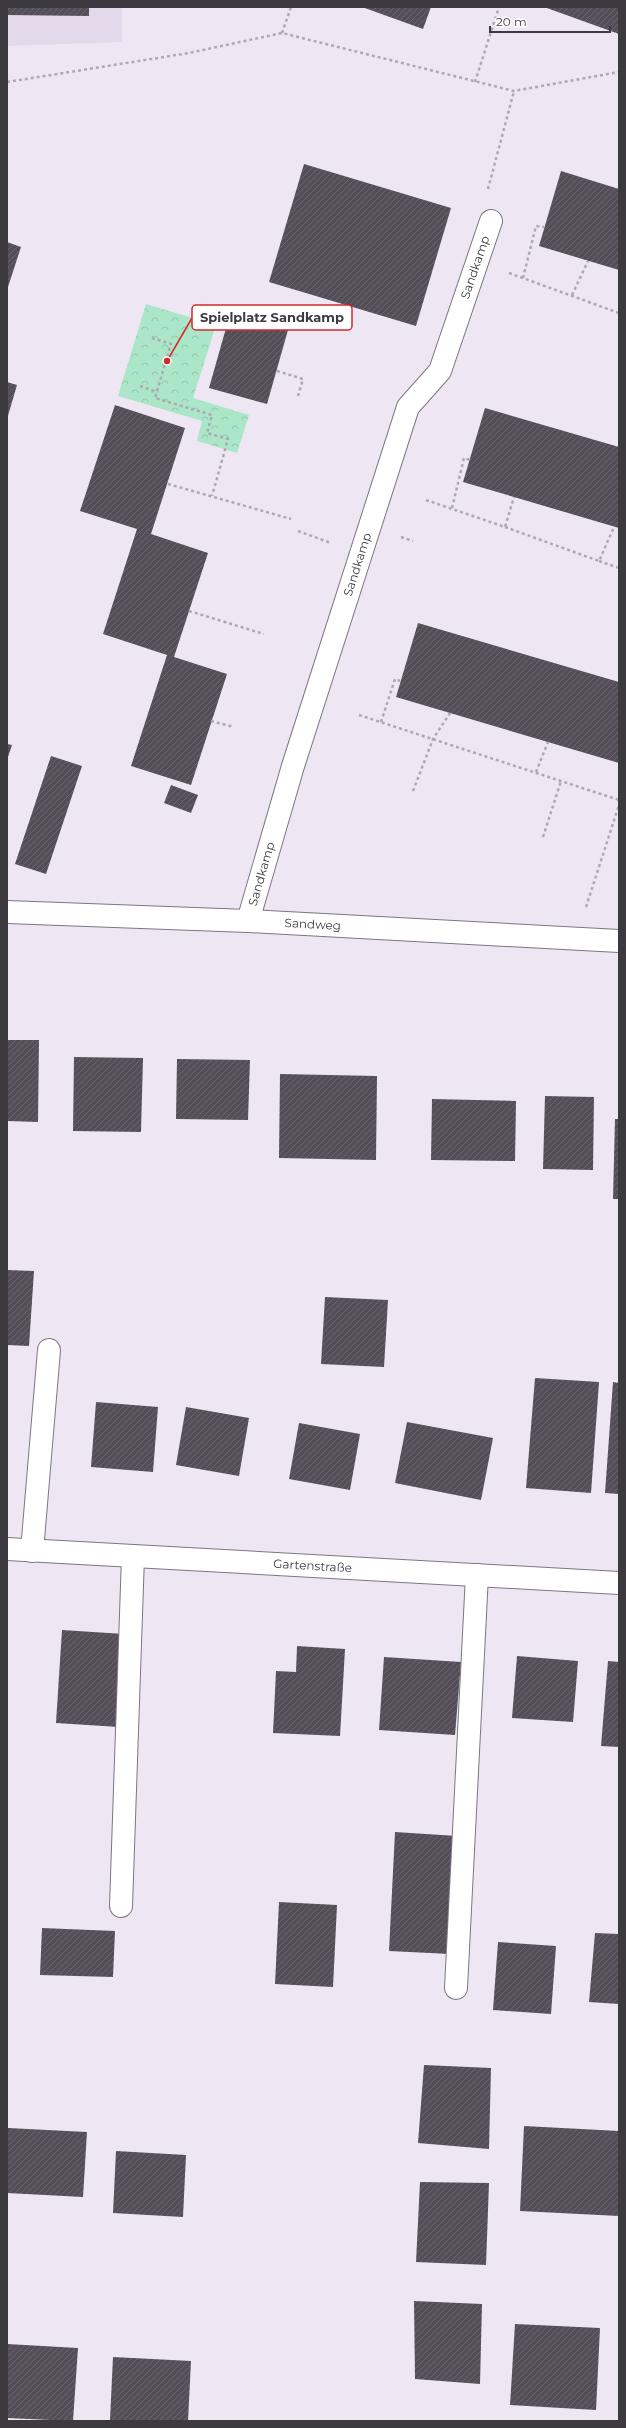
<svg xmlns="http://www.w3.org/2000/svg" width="626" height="2428" font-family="Montserrat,sans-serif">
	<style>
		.built { fill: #e4d9eb }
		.park { fill: url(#park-crowns) }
		.building { fill: url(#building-hatch) }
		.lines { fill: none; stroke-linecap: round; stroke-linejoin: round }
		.minor-casing { stroke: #7c7681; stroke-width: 24 }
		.path { stroke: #ada8b1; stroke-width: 2.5; stroke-dasharray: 3 3; stroke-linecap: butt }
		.minor { stroke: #fff; stroke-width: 22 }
		.labels { text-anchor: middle; stroke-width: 4; stroke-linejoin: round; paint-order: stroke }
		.street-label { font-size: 12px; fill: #3d3a3f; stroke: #fff }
		.leader { fill: none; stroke: #d62828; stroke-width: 1.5 }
		.callout-dot { fill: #d62828; stroke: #fff; stroke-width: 1.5 }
		.callout { fill: #fff; stroke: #d62828; stroke-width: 1.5 }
		.callout-label { font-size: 13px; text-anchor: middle; font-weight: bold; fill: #3d3a3f }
	</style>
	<defs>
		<pattern id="park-crowns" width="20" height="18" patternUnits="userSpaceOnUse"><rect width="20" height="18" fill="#abe6c9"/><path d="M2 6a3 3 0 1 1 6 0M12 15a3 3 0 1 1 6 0" fill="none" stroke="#94c6ae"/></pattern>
		<pattern id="building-hatch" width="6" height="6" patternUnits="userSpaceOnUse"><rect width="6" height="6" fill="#544e58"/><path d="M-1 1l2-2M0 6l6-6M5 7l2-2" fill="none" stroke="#6b666e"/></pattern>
	</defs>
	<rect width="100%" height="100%" fill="#eee7f3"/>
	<polygon class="built" points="7,7 122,7 122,42 7,46"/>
	<polygon class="park" points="146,304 216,325 193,398 249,415 237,453 197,441 202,421 118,396"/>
	<g class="building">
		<polygon points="7,7 89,7 89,16 7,15"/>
		<polygon points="362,7 431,7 423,29"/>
		<polygon points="544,7 619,7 619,34"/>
		<polygon points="304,164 451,208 416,326 269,282"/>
		<polygon points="561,171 619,189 619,270 539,246"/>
		<polygon points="7,242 21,247 7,290"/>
		<polygon points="230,314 288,330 267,404 209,388"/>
		<polygon points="7,382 17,385 7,419"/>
		<polygon points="115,405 185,428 151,534 208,553 174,657 227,674 191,785 131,766 167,655 103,634 137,529 80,511"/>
		<polygon points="485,408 619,447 619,528 463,482"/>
		<polygon points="418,623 619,682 619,763 396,697"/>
		<polygon points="7,744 12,745 7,760"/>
		<polygon points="51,756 82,766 46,874 15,864"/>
		<polygon points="171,785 198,795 191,813 164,803"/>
		<polygon points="7,1040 39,1040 38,1122 7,1121"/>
		<polygon points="74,1057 143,1058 141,1132 73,1131"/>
		<polygon points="177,1059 250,1060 248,1120 176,1119"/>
		<polygon points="280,1074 377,1076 376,1160 279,1158"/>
		<polygon points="545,1096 594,1097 593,1170 543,1169"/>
		<polygon points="432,1099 516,1101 515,1161 431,1160"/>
		<polygon points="615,1119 619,1119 619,1199 613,1199"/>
		<polygon points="7,1270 34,1271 29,1346 7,1345"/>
		<polygon points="325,1297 388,1300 384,1367 321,1364"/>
		<polygon points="535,1378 599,1382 591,1493 526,1488"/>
		<polygon points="613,1382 619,1383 619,1494 605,1493"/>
		<polygon points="96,1402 158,1407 153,1472 91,1467"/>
		<polygon points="186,1407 249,1418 239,1476 176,1465"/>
		<polygon points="407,1422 493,1438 481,1500 395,1483"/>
		<polygon points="299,1423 360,1434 350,1490 289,1479"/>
		<polygon points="62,1630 124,1634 119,1727 56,1723"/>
		<polygon points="297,1646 345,1649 340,1736 273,1733 276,1671 296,1672"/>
		<polygon points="517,1656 578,1661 573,1722 512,1718"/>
		<polygon points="384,1657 461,1662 455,1735 379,1730"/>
		<polygon points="608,1661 619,1662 619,1747 601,1746"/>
		<polygon points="395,1832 457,1836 450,1954 389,1951"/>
		<polygon points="279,1902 337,1905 333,1987 275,1984"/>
		<polygon points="42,1928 115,1931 113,1977 40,1975"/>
		<polygon points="595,1933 619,1934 619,2004 589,2002"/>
		<polygon points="498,1942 556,1946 551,2014 493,2010"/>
		<polygon points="424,2065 491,2068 489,2149 418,2143"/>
		<polygon points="524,2126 619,2131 619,2216 520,2211"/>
		<polygon points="8,2128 87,2132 83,2197 7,2193"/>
		<polygon points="116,2151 186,2155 183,2217 113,2213"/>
		<polygon points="420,2182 489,2183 486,2265 416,2262"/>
		<polygon points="414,2301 482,2304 480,2384 415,2379"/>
		<polygon points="515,2324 600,2328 596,2410 510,2405"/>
		<polygon points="7,2344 78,2348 73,2421 7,2418"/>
		<polygon points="113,2357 191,2361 188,2421 110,2420"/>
	</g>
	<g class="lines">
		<g class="minor-casing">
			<g id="minor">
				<path id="s1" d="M 7,912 L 248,921 L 619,941"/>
				<path id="s2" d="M 248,921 L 293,766 L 408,407 L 440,371 L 491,221"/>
				<path id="s3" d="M 7,1549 L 619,1583"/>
				<polyline points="32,1551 49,1350"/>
				<polyline points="121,1906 133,1556"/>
				<polyline points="456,1988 477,1575"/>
			</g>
		</g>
		<g class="path">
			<polyline points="282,33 291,7"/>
			<polyline points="7,82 189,53 282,33 514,91 619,72"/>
			<polyline points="475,82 499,7"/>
			<polyline points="488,189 514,91"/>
			<polyline points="509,273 619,313"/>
			<polyline points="523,278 536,226 544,227"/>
			<polyline points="572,295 588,261"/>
			<polyline points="152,338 171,344 155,398 212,415 207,433 228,439 212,496"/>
			<polyline points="277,371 303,379 298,396"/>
			<polyline points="140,386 157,392"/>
			<polyline points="168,484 291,519"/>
			<polyline points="426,500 505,527 514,497"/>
			<polyline points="452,508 464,458 470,460"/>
			<polyline points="505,527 599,561 614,527"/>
			<polyline points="298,531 331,543"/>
			<polyline points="401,537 413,541"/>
			<polyline points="599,561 619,568"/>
			<polyline points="189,611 264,634"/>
			<polyline points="359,715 619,800"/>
			<polyline points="211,721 234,727"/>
			<polyline points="381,722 395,679 400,681"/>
			<polyline points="536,772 548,742"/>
			<polyline points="413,791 433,739 450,713"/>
			<polyline points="543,837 561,781"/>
			<polyline points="586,907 619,805"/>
		</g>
		<use href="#minor" class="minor"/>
	</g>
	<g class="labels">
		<g class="street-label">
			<text dy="4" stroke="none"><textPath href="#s2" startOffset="696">Sandkamp</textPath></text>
			<text dy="4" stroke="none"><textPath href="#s2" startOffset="373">Sandkamp</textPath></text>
			<text dy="4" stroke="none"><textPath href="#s2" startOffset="49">Sandkamp</textPath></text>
			<text dy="4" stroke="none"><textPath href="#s1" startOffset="306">Sandweg</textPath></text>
			<text dy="4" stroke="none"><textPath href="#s3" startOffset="306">Gartenstraße</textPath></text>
		</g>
	</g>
	<path class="leader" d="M167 361L192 318"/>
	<circle class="callout-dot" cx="167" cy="361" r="4"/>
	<rect class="callout" x="192" y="305" width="160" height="25" rx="4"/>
	<g class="callout-label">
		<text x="272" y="322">Spielplatz Sandkamp</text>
	</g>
	<rect width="626" height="2428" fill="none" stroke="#3d3a3f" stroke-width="16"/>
	<path d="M490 26v6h120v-6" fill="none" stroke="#3d3a3f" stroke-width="2"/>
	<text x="496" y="26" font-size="12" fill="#3d3a3f" stroke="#ffffff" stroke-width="3" paint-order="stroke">20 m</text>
</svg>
